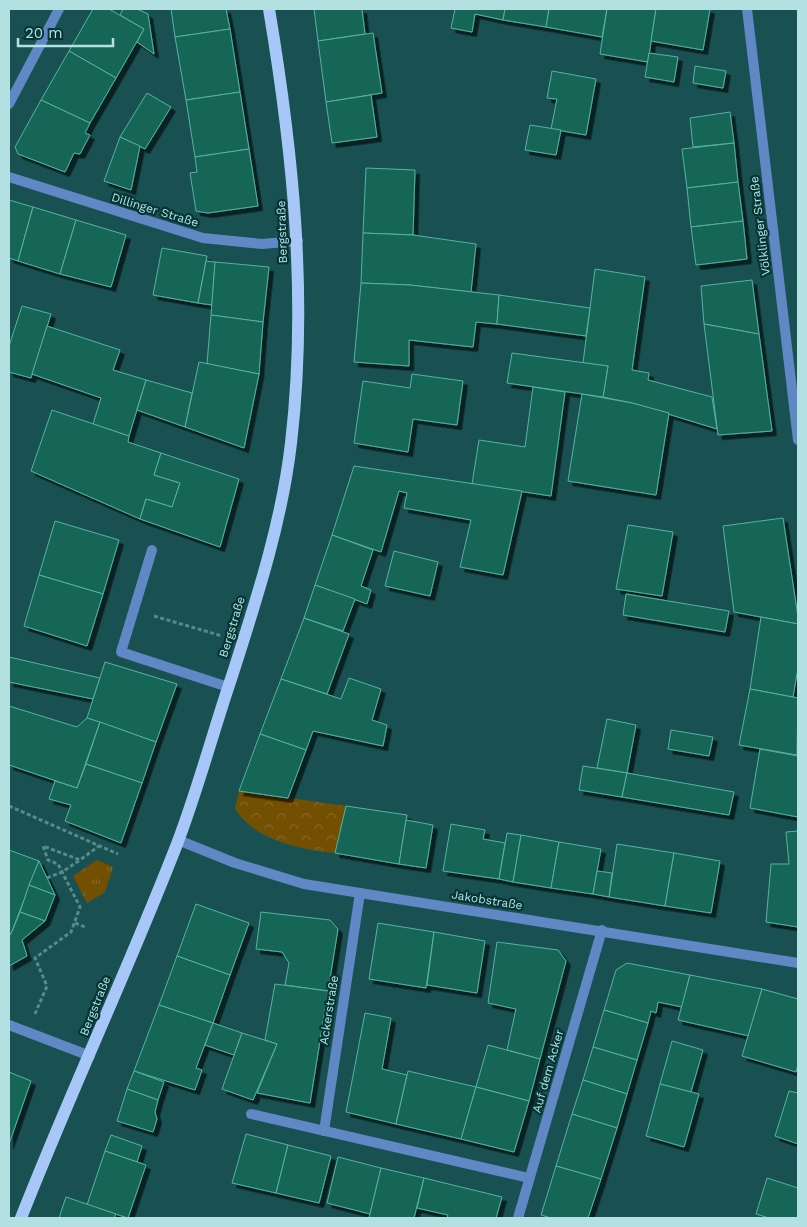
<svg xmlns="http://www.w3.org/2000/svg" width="807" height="1227" font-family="'Work Sans',sans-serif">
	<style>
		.grass { fill: url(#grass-tufts) }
		.park { fill: url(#park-crowns) }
		.building { fill: #186659; stroke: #54b3a0; filter: url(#shadow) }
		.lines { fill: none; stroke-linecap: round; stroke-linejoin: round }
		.path { stroke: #568a8c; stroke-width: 3; stroke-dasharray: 4 2.5; stroke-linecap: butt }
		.service { stroke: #6088c5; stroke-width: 10 }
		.minor { stroke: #6088c5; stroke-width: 10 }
		.tertiary { stroke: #6088c5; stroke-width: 10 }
		.primary { stroke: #a7c7f8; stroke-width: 12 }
		.labels { text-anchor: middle; stroke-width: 4.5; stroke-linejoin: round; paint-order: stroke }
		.street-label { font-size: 12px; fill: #b3e1e2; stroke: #063536 }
	</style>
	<defs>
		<pattern id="grass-tufts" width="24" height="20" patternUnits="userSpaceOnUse" patternTransform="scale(1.25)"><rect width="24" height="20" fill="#734f02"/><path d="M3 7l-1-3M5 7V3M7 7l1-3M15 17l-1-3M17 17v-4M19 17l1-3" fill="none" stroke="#856827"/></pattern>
		<pattern id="park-crowns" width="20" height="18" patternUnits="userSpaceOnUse" patternTransform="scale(1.25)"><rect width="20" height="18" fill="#734f02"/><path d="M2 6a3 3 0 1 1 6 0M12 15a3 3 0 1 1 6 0" fill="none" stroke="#856827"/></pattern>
		<filter id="shadow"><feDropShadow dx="4.5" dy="4.5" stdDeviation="0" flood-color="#0009"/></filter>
	</defs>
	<rect width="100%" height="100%" fill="#195153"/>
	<polygon class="grass" points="97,860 113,867 105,892 87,903 73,876"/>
	<path class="park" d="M 239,791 L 346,806 L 335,853 C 301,850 253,840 235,808 Z"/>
	<g class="building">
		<polygon points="93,9 109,9 144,29 116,78 69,51"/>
		<polygon points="123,9 137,9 148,14 154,54 137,42 144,29 120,15"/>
		<polygon points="171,9 226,9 230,29 175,37"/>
		<polygon points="314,9 362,9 365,34 318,41"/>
		<polygon points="455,9 505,9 503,20 475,14 472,32 451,28"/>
		<polygon points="505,9 549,9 546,27 503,20"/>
		<polygon points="549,9 607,9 602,37 546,27"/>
		<polygon points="607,9 656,9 648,62 600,54"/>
		<polygon points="656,9 710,9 703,50 651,41"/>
		<polygon points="230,29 240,92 186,100 175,37"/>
		<polygon points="373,33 382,93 326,102 318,41"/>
		<polygon points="69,51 116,78 90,123 41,100"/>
		<polygon points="649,53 678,57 674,82 645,77"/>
		<polygon points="695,66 726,71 723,88 693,83"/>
		<polygon points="552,71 596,79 586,135 551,129 557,99 547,98"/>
		<polygon points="240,92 249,149 195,157 186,100"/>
		<polygon points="147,93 171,107 145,149 120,137"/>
		<polygon points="371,95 377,137 332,143 326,102"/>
		<polygon points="41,100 90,123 85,133 90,135 80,154 74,153 65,172 18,154 15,147"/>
		<polygon points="730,112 734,143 693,147 690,118"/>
		<polygon points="530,125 561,130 556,155 525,150"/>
		<polygon points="120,137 140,146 131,190 104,181"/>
		<polygon points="734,143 738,182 687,188 682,149"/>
		<polygon points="249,149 258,206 208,213 196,211 190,173 197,172 195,157"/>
		<polygon points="366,168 415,170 413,235 363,233"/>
		<polygon points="738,182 743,221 691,227 687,188"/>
		<polygon points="9,200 33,207 18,261 9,258"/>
		<polygon points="33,207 76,220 60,274 18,261"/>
		<polygon points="76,220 126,235 111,287 60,274"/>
		<polygon points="743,221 747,259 696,265 691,227"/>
		<polygon points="363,233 413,235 476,244 471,292 410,285 361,283"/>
		<polygon points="162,248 207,256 198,303 153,295"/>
		<polygon points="206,261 215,262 212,305 198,303"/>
		<polygon points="215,262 269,267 263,322 211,315"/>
		<polygon points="595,269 645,277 632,370 649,373 648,380 712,397 717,429 632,403 603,397 608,366 583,363"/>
		<polygon points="752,280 759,334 704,324 701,286"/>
		<polygon points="361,283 410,285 499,295 497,324 476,322 473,347 409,340 409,366 354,362"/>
		<polygon points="499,295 590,308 586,336 497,324"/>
		<polygon points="22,306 51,314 31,378 9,372 9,346"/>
		<polygon points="211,315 263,322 259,374 207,364"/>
		<polygon points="704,324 759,334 772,431 718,435"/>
		<polygon points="47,326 120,350 113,370 146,380 129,436 93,424 101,398 32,374"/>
		<polygon points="512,353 608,366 603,397 507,383"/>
		<polygon points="199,362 259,374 244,448 185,427"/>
		<polygon points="412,374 463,381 457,425 413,419 408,452 354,443 363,381 410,388"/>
		<polygon points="146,380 192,393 185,427 137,410"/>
		<polygon points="533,387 565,392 551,496 472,484 479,440 525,447"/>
		<polygon points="582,394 632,403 669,413 656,495 568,481"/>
		<polygon points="52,410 129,436 128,442 161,453 154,475 180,483 172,507 146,499 140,519 31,471"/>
		<polygon points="161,453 239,479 220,547 140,519 146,499 172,507 180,483 154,475"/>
		<polygon points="354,466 522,491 503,575 460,567 471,520 404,508 407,493 399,491 381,552 332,535"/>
		<polygon points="783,518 798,617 798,624 734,612 723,526"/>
		<polygon points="55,521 119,540 103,594 39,575"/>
		<polygon points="628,525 673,532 662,596 616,589"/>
		<polygon points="332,535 373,550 361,586 371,590 367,604 315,585"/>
		<polygon points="394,551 438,562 430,596 385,586"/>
		<polygon points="39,575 103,594 87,646 24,626"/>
		<polygon points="315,585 355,599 343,631 304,618"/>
		<polygon points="626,594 729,611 725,632 623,615"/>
		<polygon points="761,617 798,624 798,668 793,697 750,689"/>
		<polygon points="304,618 349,634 327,694 281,679"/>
		<polygon points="9,657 100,678 93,699 9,682"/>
		<polygon points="105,662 177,684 156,742 87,718"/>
		<polygon points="349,678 381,689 372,720 387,725 383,746 313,731 306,750 260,734 281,679 341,699"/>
		<polygon points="750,689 798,698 797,755 739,745"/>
		<polygon points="9,706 77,727 87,718 100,722 77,788 9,765"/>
		<polygon points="607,719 636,725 627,773 597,768"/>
		<polygon points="100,722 156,742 142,783 86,764"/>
		<polygon points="671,730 713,737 709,756 668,749"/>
		<polygon points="260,734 306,750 288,798 239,791"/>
		<polygon points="760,749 798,756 798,817 750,808"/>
		<polygon points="86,764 142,783 121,843 65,821 71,805 49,799 55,781 77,788"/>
		<polygon points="583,766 627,773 622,797 579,790"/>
		<polygon points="627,773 734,792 729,815 622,797"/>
		<polygon points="346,806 407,815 399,864 335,853"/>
		<polygon points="406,820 433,825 426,868 399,864"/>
		<polygon points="451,824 485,830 483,839 505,843 499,879 443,871"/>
		<polygon points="798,831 798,927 766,922 771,864 789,864 786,832"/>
		<polygon points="507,833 521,835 513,882 499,879"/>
		<polygon points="521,835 559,842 551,888 513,882"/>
		<polygon points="559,842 601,849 593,894 551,888"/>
		<polygon points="617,844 674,853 665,906 609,897"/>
		<polygon points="9,850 39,861 11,934 9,934"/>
		<polygon points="674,853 720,861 711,913 665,906"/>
		<polygon points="39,861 55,895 29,885"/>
		<polygon points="597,871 612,873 609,897 593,894"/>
		<polygon points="29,885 55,895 45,921 20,912"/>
		<polygon points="196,904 249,923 230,975 177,956"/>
		<polygon points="20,912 45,921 22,940 27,956 9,966 9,934 11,934"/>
		<polygon points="261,912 330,920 338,929 328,991 285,985 289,963 282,952 256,949"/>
		<polygon points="378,923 434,932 426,988 369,979"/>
		<polygon points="434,932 485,941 477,993 427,985"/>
		<polygon points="497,942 558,950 566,961 540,1059 507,1050 516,1009 488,1003"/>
		<polygon points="177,956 230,975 213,1023 159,1005"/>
		<polygon points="627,963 690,975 682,1007 658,1002 656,1013 651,1011 648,1023 604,1010 616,970"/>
		<polygon points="690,975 762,989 749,1036 678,1020"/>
		<polygon points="275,984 328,991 310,1103 257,1093 277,1044 265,1040"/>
		<polygon points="762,989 798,999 798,1065 796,1072 742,1056"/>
		<polygon points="159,1005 213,1023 196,1068 202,1070 195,1090 134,1071"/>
		<polygon points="604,1010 648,1023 637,1060 593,1047"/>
		<polygon points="365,1013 391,1018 382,1069 407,1075 396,1124 346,1112"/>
		<polygon points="213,1023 242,1033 234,1055 205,1045"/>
		<polygon points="242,1033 277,1044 253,1100 222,1089"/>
		<polygon points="672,1041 703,1050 691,1092 660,1084"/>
		<polygon points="488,1045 540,1059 529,1101 476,1087"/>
		<polygon points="593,1047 637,1060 627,1094 583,1080"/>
		<polygon points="134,1071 164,1082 158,1100 127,1089"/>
		<polygon points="408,1071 476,1087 461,1139 396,1124"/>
		<polygon points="9,1072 31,1081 9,1144"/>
		<polygon points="583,1080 627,1094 617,1128 572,1114"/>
		<polygon points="660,1084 699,1094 684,1147 646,1136"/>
		<polygon points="476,1087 529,1101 514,1152 461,1139"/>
		<polygon points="127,1089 158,1100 155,1112 157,1119 153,1132 117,1121"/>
		<polygon points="789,1091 798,1093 798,1144 775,1136"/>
		<polygon points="572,1114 617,1128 601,1179 556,1166"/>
		<polygon points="246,1134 288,1145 276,1193 232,1183"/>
		<polygon points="111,1135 142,1146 137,1162 105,1151"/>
		<polygon points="288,1145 331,1156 319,1203 276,1193"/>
		<polygon points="105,1151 146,1165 128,1218 87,1205"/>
		<polygon points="338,1157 381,1168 370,1214 327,1203"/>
		<polygon points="556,1166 601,1179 588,1218 551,1218 541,1215"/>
		<polygon points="381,1168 424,1178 414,1218 369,1218"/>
		<polygon points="424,1178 502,1197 496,1218 447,1218 448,1215 417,1208"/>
		<polygon points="767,1178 798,1188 798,1218 769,1218 756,1214"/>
		<polygon points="66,1197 116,1214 114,1218 59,1218"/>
	</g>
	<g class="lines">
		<g class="path">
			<polyline points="154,616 222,636"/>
			<polyline points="9,806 118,854"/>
			<polyline points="47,878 62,872 80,860"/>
			<polyline points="75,923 85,927"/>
			<polyline points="35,1014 47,986 35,958 71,932 80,907 58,864 48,860 43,846 80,860 99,846"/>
		</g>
		<g class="service">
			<polyline points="152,550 121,652 228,687"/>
			<polyline points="9,1025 90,1056"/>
		</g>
		<g class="minor">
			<polyline points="747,9 798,440"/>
			<polyline points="9,104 59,9"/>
			<polyline points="9,177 203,238 262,244 298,241"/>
			<polyline points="251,1114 529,1178"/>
			<polyline points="324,1131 360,893"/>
			<polyline points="518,1218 602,930"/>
		</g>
		<polyline class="tertiary" points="178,840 235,863 304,884 798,963"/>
		<path class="primary" d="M 21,1218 C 70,1093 128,970 177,844 C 198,789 213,732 232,676 C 256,601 282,522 291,443 C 308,298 293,152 269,9"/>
	</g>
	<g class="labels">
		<g class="street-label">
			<text transform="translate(155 210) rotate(17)" y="4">Dillinger Straße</text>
			<text transform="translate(760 226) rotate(-97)" y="4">Völklinger Straße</text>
			<text transform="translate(282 232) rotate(-92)" y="4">Bergstraße</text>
			<text transform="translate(232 627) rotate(-73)" y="4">Bergstraße</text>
			<text transform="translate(487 900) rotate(9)" y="4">Jakobstraße</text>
			<text transform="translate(95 1006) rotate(-68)" y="4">Bergstraße</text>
			<text transform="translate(329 1010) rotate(-81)" y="4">Ackerstraße</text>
			<text transform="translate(548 1071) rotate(-74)" y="4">Auf dem Acker</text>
		</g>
	</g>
	<rect width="807" height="1227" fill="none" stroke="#b3e1e2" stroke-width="20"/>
	<path d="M18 38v8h95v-8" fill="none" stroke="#b3e1e2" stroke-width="2.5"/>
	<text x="25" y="38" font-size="15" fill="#b3e1e2" stroke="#063536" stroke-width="4" paint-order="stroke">20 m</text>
</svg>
